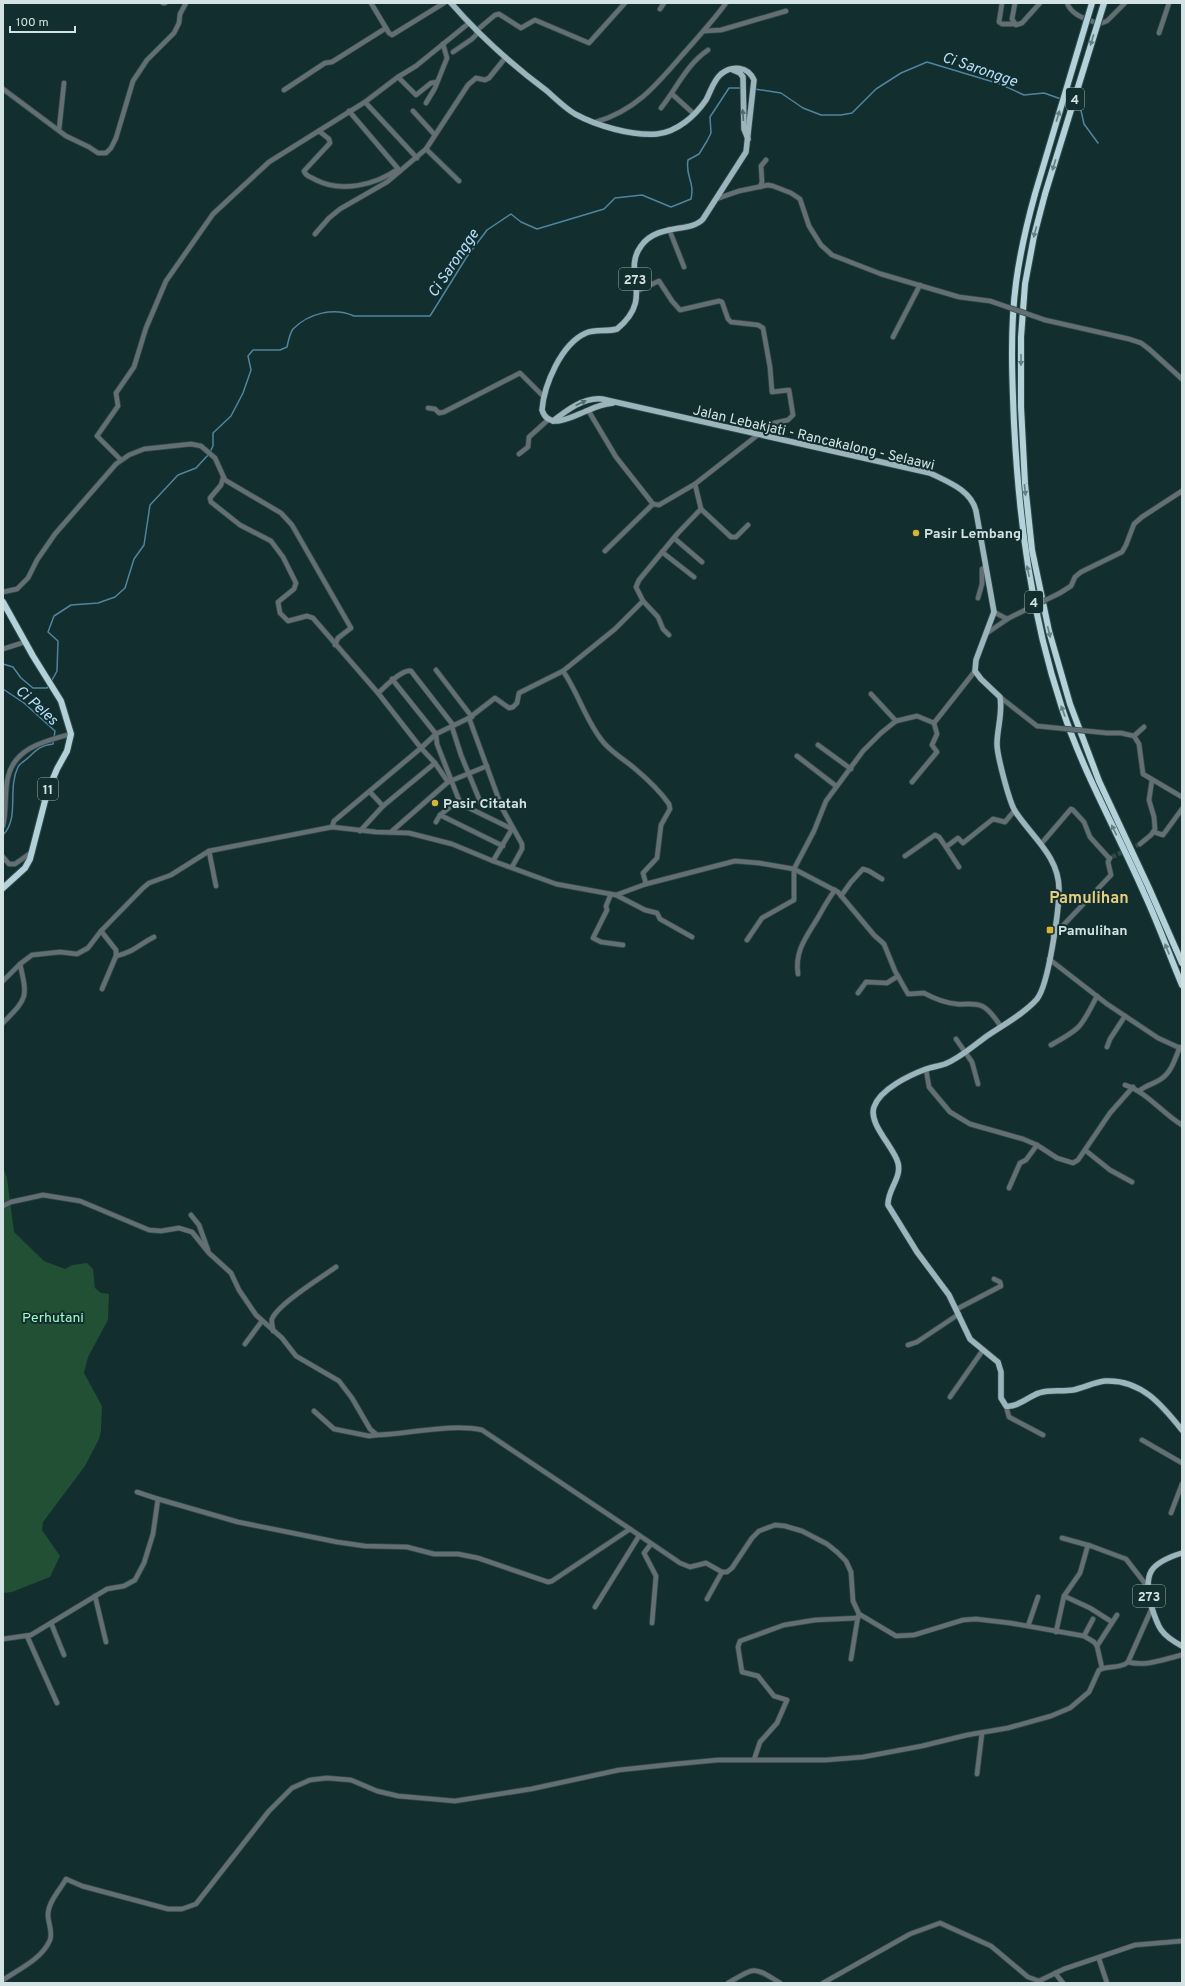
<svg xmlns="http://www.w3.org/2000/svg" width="1185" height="1986" font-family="Overpass,sans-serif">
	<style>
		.green { fill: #225034 }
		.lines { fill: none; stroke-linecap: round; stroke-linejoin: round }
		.stream { stroke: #51859e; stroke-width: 1.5 }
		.minor-tunnel { stroke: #2f494a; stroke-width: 4.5; stroke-dasharray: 4.5 2; stroke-linecap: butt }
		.minor-casing { stroke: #314b4c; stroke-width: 6 }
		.major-casing { stroke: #314b4c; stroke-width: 7 }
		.highway-casing { stroke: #314b4c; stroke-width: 8 }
		.minor { stroke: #636f72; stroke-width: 4.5 }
		.major { stroke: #9cb5bc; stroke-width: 5.5 }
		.highway { stroke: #b3d1d9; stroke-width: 6 }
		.minor-bridge-casing { stroke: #314b4c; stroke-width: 6; stroke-linecap: butt }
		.highway-bridge-casing { stroke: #314b4c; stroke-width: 8; stroke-linecap: butt }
		.minor-bridge { stroke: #636f72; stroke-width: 4.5 }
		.highway-bridge { stroke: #b3d1d9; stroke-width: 6 }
		.oneway { fill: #628084 }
		.oneway2 { fill: #506b6e }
		.poi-dot { fill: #d7b434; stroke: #122e2f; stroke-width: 1.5 }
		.labels { text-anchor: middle; stroke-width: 4; stroke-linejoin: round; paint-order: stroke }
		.shield { fill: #122e2f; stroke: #99adad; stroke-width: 1 }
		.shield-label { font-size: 13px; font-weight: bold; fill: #d3e3e3 }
		.street-label { font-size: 14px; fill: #d3e3e3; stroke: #122e2f }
		.poi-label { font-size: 14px; font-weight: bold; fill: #d3e3e3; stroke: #122e2f; text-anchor: start }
		.park-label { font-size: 14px; fill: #a6fac3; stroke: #122e2f }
		.water-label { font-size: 15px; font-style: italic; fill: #b8e0fb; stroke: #122e2f }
		.quarter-label { font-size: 16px; font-weight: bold; fill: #e5cd81; stroke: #122e2f }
	</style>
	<rect width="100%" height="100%" fill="#122e2f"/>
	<polygon class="green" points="3,1167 7,1178 14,1232 44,1261 65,1269 72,1265 87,1263 93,1269 95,1288 101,1293 109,1294 108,1320 88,1357 84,1373 102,1406 101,1431 99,1439 85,1466 43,1522 42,1530 60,1556 50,1577 12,1592 3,1593"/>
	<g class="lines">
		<g class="stream">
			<polyline points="755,89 781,93 803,108 821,115 841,115 852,113 876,89 901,73 927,62 1000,84 1024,95 1044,93 1061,99"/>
			<polyline points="1074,104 1080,106 1084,124 1098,143"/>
			<path d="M 210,452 L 213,446 L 213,433 L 231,416 L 243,393 L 251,370 L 248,356 L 253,350 L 280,350 L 287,347 C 288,342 290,333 293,329 C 309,313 334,307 354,316 L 430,316 L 466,258 L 487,230 L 511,214 L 521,222 L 537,229 L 604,209 L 615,198 L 642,195 L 671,207 L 691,199 C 695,181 685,177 688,160 L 699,154 L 707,141 L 711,133 L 710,117 L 729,88 L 742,88"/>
			<polyline points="3,664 13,667 21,678 33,688 47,688 49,685"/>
			<polyline points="51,682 57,671 58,641 48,632 54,616 71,605 98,603 115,597 125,588 134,559 144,545 150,505 178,475 196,468 208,455"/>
			<path d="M 3,689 L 24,703 L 55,731 L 53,744 C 42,745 37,749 29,757 C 26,760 20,763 18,767 C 7,789 20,818 3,835"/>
		</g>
		<polyline class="minor-tunnel" points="1112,857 1140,844"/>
		<g class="minor-casing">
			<g id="minor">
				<polyline points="163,3 165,3"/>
				<polyline points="371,3 389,33 392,35 444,3"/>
				<polyline points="1002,3 999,22 1002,24 1014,24"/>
				<polyline points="1015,3 1012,19 1016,25 1022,23 1040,3"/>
				<path d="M 1067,3 C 1072,16 1087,19 1099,24 L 1107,21 L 1125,3"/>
				<polyline points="660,9 664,3"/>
				<polyline points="476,31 495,15 499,14 521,28 535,20 589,43 625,3"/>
				<polyline points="704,31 721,30 786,11"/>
				<polyline points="1159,33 1169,3"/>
				<polyline points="453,52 472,39 478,33"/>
				<polyline points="398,77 416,95 431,83 437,82"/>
				<polyline points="3,89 66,136 89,147 98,153 106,153 111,148 116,138 133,81 147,60 174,33 179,23 180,14 186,3"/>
				<polyline points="284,90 325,63 332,62 386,28"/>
				<polyline points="672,94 694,114"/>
				<polyline points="365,102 417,158"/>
				<polyline points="426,103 435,88 447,58 443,44"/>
				<path d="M 661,108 C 677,88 686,65 708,50"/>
				<polyline points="349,111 400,171"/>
				<polyline points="413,111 434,134"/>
				<path d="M 596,122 C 637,110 657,84 684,53 C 698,37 713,21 726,3"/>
				<polyline points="59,130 64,83"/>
				<path d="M 319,131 L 329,139 L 330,143 L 304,171 C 305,176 311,177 316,180 C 342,193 375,185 398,169"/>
				<polyline points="426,149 459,181"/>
				<polyline points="760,187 762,182 761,166 766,160"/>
				<polyline points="716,199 739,191 768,185 773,186 791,193 800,199 809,226 821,245 832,255 881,274 959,297 990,301"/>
				<polyline points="669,229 684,267"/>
				<polyline points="315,234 329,218 340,209 387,182 426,149 468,85 476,78 485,80 489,78 506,57"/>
				<polyline points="637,291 659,281 672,301 680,310 719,301 722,302 728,319 731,322 758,325 763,328 770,367 772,392 789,390 793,415 788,420 752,428 751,433"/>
				<polyline points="1045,320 1129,339 1141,343 1149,349 1182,379"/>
				<polyline points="893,337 920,285"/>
				<polyline points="428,408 435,409 439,413 444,412 520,373 543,396"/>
				<polyline points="588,410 616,457 653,504 659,505 695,484"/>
				<polyline points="519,454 528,447 529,437 549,419"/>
				<polyline points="121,460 97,436 118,406 116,393 134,367 146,328 166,281 213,214 269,162 365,102 398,77 416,66 469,23"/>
				<polyline points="223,478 221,485 210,498 211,502 240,525 271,541 283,557 296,583 294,589 278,602 280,613 288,621 307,616 313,618 378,693"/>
				<polyline points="701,509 731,537 736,537 748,525"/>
				<polyline points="674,538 702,562"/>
				<polyline points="605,551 653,504"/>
				<polyline points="662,552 694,577"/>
				<polyline points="3,592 17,589 28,578 37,560 55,534 116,464 129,455 144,449 191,444 201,446 215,458 225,480 281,513 292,525 351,628 338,638 335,645"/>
				<polyline points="1060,593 1071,586 1075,577 1081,572 1122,552 1126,545 1134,524 1142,517 1182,491"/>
				<polyline points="978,598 982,584 982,569 985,567"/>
				<polyline points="643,601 658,617 663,629 669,635"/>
				<polyline points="994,612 1007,619"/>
				<polyline points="987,633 1009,618"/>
				<polyline points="3,649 25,642"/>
				<polyline points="436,670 472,717"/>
				<path d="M 563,671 C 579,694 586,722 604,743 C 613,753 623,759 633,767 C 645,777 660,791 669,804 L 670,809 L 661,825 L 657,858 L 643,873 L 646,884"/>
				<path d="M 392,679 L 436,734 L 421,748 L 378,693 C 385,687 402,669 411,671 L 453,725"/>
				<polyline points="871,694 896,721"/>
				<polyline points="1000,697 1037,726"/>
				<polyline points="452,727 461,755 482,806"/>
				<polyline points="1107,733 1121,733 1134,736 1139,744 1143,774 1182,797"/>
				<polyline points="1134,736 1144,727"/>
				<polyline points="818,745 851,769"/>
				<polyline points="797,756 836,786"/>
				<polyline points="435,763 448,782"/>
				<polyline points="912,782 937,752 932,745 937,734 934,723"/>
				<polyline points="370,792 383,806"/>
				<polyline points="459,800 437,744 436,734 469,718"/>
				<polyline points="440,815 503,846"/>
				<polyline points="436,822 440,815 459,800 467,807 512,829 493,861"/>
				<path d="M 3,826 C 7,810 4,793 8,777 C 15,747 46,741 71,734"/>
				<polyline points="332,827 334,821 421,748 435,763 383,806 360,831"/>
				<polyline points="391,832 448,782 487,766"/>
				<polyline points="1154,832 1163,835 1182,809"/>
				<polyline points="1041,844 1071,809 1073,810 1084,822 1090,837 1109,858"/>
				<polyline points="1140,844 1151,835 1155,829 1154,817 1149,800 1152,780"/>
				<polyline points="946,847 959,867"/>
				<polyline points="209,851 216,886"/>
				<polyline points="905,856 935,835 939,837 946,847 958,838 963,843 993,819 1005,822 1015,810"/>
				<polyline points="3,857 9,864 15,864 32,852"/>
				<polyline points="512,867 522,849 522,844 502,808 469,718 495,698 509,708 513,707 517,703 519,693 563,671 615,629 643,601 636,587 639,580 678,533 701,509 695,484 759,434"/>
				<polyline points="611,894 606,906 607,910 593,938 601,942 623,945"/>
				<polyline points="616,895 645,910 657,913 660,919 692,937"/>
				<polyline points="841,896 851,882 863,869 869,871 882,879"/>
				<polyline points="101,931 116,950 116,956 102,989"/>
				<polyline points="1053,936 1111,875 1108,862 1110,858"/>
				<polyline points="747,940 762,918 794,900 794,869 814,831 826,801 863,751 881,733 896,721 917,716 934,723 975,671"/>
				<path d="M 116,956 C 134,952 138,945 154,937"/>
				<polyline points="1049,959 1107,1004 1158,1038 1182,1049"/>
				<path d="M 798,974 C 794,949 809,934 820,914 C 825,905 829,898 835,890"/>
				<path d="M 3,981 L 20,964 L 32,955 L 60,952 L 77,954 L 88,948 L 101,931 L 143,888 L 149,883 L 171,875 L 209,851 L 332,827 L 376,832 L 409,833 L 452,844 L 493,861 L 556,884 L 616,895 L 646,884 L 735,861 L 759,863 L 794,869 L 838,892 L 874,935 L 884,944 L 895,971 L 908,994 L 924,993 C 933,998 946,1003 957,1004 C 966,1005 973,1002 982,1006 C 990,1010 996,1019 1001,1027"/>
				<polyline points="858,993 866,982 887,983 898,976"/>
				<path d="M 3,1023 C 27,998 28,999 20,964"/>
				<polyline points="956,1039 972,1062 978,1084"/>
				<path d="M 1051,1045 C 1082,1028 1081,1027 1097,996"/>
				<polyline points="1107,1047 1110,1039 1125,1016"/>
				<polyline points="926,1069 929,1087 950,1112 970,1124 1023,1139 1037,1145 1057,1158 1073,1163 1078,1160 1110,1113 1133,1087"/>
				<path d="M 1125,1085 C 1147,1092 1163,1114 1182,1125"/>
				<path d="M 1139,1091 C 1146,1085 1154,1084 1161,1079 C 1172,1072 1175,1058 1180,1047"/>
				<polyline points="1085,1150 1110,1170 1132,1182"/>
				<polyline points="1009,1188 1020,1163 1026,1160 1037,1145"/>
				<path d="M 3,1206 L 11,1202 L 43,1195 L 80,1201 L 149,1230 L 161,1231 L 179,1228 L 192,1232 L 209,1253 L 231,1273 L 239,1290 L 256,1315 L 282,1338 L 296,1356 L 339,1381 L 352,1398 L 370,1429 L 377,1435 C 409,1434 452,1423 482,1430 L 630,1529"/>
				<polyline points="191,1215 199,1225 208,1250"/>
				<polyline points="957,1309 1001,1286 1000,1282 994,1279"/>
				<path d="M 273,1331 C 273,1327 271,1322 272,1319 C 278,1304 322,1277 336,1267"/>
				<polyline points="245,1344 262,1321"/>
				<polyline points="908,1345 917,1342 959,1314"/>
				<polyline points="950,1397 983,1350"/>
				<polyline points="1006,1406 1009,1417 1043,1435"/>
				<polyline points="314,1411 334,1429 369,1436 377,1435"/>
				<polyline points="1142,1440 1182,1463"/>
				<polyline points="137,1492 158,1499"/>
				<polyline points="1171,1513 1182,1484"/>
				<polyline points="1062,1538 1091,1546 1126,1559 1147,1586"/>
				<polyline points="651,1544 644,1553 656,1576 652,1623"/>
				<polyline points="95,1596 106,1642"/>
				<polyline points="1064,1596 1090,1608 1112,1622"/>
				<polyline points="707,1599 722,1572"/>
				<polyline points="595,1607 639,1536"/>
				<polyline points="51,1623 64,1655"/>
				<polyline points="1028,1626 1038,1597"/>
				<polyline points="1056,1632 1064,1596 1080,1573 1088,1545"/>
				<polyline points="27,1636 57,1703"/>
				<polyline points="1084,1636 1093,1619"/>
				<polyline points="3,1639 31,1635 107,1589 124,1586 135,1580 144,1563 153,1534 158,1499 238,1522 337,1542 365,1546 407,1547 434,1554 458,1554 478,1558 548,1582 552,1581 630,1529 680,1563 690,1567 706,1563 722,1572 727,1572 732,1568 752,1538 759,1531 775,1525 785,1526 802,1531 827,1544 837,1552 846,1561 851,1572 853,1601 859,1614 896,1636 914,1635 963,1620 976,1619 1010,1623 1084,1636 1094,1642 1097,1646 1102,1668"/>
				<polyline points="1097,1646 1117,1615"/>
				<polyline points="851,1659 858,1616"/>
				<path d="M 1128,1662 C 1146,1667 1164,1659 1182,1655"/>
				<polyline points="754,1760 760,1742 777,1723 787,1700 774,1696 758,1676 742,1672 738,1647 740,1641 784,1625 815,1620 858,1618"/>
				<polyline points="977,1774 982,1733"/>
				<polyline points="1099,1959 1107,1983"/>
				<polyline points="1055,1973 1063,1983"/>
				<path d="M 3,1980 C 19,1969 42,1959 50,1940 C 53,1932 48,1923 48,1915 C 48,1902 60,1890 66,1879 L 82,1886 L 168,1909 L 182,1909 L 196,1904 L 269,1811 L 292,1788 L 310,1780 L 327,1778 L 351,1780 L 377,1791 L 398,1796 L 455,1801 L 531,1789 L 619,1770 L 675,1764 L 718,1760 L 826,1760 L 863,1757 L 922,1746 L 967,1735 L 1008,1728 L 1051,1716 L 1070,1708 L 1089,1692 L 1099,1670 C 1108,1665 1121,1669 1128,1662 L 1152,1608"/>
				<path d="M 728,1983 C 756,1967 753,1966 780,1983"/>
				<polyline points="823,1983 910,1934 940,1923 991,1946 1028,1977 1039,1981 1064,1969 1135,1945 1182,1941"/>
			</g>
		</g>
		<g class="major-casing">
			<g id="major">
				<path d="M 451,3 C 480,36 512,65 547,91 C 556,99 565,108 575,114 C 597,126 632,136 657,134 C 677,132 695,116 706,100 C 711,91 713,81 721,74 C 732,65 748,66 754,80 L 746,152 L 703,219 C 691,233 657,223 641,246 C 621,273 656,297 617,329 C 606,332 596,329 586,333 C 561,344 544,385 542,410 C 549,432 575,415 589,410 C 597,406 605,404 613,403"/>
				<polyline points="733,70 740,73 743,77 744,129 748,139"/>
				<path d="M 553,421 C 567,410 584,397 602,399 L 930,473 C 948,482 971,490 976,511 L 994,612 L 976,660 L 975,671 L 981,679 L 1000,697 C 1003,712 997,729 997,744 C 997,755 1009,801 1015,811 C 1031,836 1059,856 1059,889 C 1059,909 1049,984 1037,999 C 1024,1014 1003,1025 987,1036 C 973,1046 960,1058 945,1064 C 939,1066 932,1067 926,1069 C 910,1075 880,1089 874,1107 C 868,1124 894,1147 898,1163 C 902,1178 887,1190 888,1205 L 917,1252 L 949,1295 L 970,1339 L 998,1362 L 1001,1372 L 1001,1398 L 1006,1406 C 1017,1408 1029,1396 1039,1393 C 1051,1389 1061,1392 1073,1390 C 1083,1388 1095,1382 1105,1381 C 1141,1379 1162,1405 1182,1430"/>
				<path d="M 1182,1553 C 1150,1563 1143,1573 1151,1605 C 1158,1628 1161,1635 1182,1646"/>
			</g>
		</g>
		<g class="highway-casing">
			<g id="highway">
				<path d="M 1035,194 C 1027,223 1020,253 1016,283 C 1010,329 1012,376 1014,423 C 1019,521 1031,614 1062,708 C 1083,772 1117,831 1144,893 C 1158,923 1169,954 1182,985"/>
				<polyline points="1045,194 1034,236 1025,284 1021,337 1021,407 1025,484 1032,550 1049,631 1070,704 1099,781 1149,888 1182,963"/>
				<polyline points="3,602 33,656 61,701 71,734 67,751 57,769 47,793 30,859 25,868 3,888"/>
			</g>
		</g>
		<use href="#minor" class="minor"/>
		<use href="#major" class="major"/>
		<use href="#highway" class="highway"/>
		<g class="minor-bridge-casing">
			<g id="minor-bridge">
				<polyline points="990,301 1045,320"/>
				<polyline points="1009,618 1060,593"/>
				<polyline points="1037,726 1107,733"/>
			</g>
		</g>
		<g class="highway-bridge-casing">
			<g id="highway-bridge">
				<polyline points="1035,194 1092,3"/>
				<polyline points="1045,194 1104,3"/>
			</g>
		</g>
		<use href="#minor-bridge" class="minor-bridge"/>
		<use href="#highway-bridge" class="highway-bridge"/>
	</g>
	<defs><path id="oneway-solid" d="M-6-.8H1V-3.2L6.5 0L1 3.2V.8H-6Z"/></defs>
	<g class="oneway">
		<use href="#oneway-solid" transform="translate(1092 40) rotate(107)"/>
		<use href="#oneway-solid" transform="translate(1058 116) rotate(-73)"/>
		<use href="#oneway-solid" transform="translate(1054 165) rotate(107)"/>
		<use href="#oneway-solid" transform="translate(1035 232) rotate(105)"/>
		<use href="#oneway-solid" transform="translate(1021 360) rotate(90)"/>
		<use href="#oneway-solid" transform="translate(1025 490) rotate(84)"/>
		<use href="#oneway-solid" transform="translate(1028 571) rotate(-102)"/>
		<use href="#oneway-solid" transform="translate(1049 632) rotate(76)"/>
		<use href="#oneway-solid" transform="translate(1063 711) rotate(-110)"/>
		<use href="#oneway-solid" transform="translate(1114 830) rotate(-116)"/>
		<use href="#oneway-solid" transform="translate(1167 949) rotate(-112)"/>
	</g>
	<g class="oneway2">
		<use href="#oneway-solid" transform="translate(743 115) rotate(-94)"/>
		<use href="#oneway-solid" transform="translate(581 403) rotate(-24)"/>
	</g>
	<g class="poi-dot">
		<circle cx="916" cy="533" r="4"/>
		<circle cx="435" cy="803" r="4"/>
		<rect x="1046" y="926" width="8" height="8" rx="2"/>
	</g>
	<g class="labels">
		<g class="shield">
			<rect x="1066" y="88" width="18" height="22" rx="3"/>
			<rect x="619" y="268" width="32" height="22" rx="3"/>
			<rect x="1025" y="591" width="18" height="22" rx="3"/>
			<rect x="38" y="778" width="20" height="22" rx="3"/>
			<rect x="1133" y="1585" width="32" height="22" rx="3"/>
		</g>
		<g class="shield-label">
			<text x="1075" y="104">4</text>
			<text x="635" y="284">273</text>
			<text x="1034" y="607">4</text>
			<text x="48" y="794">11</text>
			<text x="1149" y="1601">273</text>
		</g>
		<g class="street-label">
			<text transform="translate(814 437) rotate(13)" y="5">Jalan Lebakjati - Rancakalong - Selaawi</text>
		</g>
		<g class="poi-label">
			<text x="924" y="538">Pasir Lembang</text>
			<text x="443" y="808">Pasir Citatah</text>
			<text x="1058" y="935">Pamulihan</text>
		</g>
		<g class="park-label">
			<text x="53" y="1322">Perhutani</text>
		</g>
		<g class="water-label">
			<text transform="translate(980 69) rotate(19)" y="5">Ci Sarongge</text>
			<text transform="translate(453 263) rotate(-56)" y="5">Ci Sarongge</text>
			<text transform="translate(37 705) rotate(42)" y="5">Ci Peles</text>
		</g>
		<g class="quarter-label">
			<text x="1089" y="903">Pamulihan</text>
		</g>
	</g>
	<rect width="1185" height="1986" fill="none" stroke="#d3e3e3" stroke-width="8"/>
	<path d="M10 26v6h65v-6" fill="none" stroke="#d3e3e3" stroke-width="2"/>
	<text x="16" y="26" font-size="12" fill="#d3e3e3" stroke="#122e2f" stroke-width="3" paint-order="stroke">100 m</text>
</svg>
